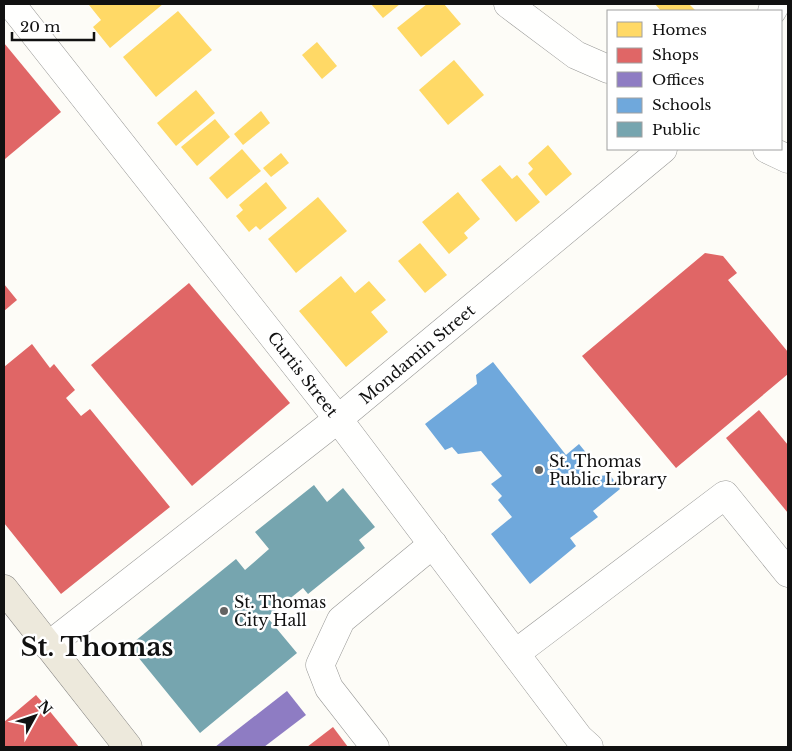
<svg xmlns="http://www.w3.org/2000/svg" width="792" height="751" font-family="'Libre Baskerville',serif">
	<style>
		.homes { fill: #ffd966 }
		.shops { fill: #e06666 }
		.offices { fill: #8e7cc3 }
		.schools { fill: #6fa8dc }
		.public { fill: #76a5af }
		.lines { fill: none; stroke-linecap: round; stroke-linejoin: round }
		.minor-casing { stroke: #979795; stroke-width: 29 }
		.major-casing { stroke: #858482; stroke-width: 29 }
		.minor { stroke: #fffffe; stroke-width: 28 }
		.major { stroke: #ede9dc; stroke-width: 28 }
		.poi-dot { fill: #646362; stroke: #fff; stroke-width: 2 }
		.labels { text-anchor: middle; stroke-width: 5; stroke-linejoin: round; paint-order: stroke }
		.street-label { font-size: 16px; fill: #111; stroke: #fff }
		.poi-label { font-size: 16px; fill: #111; stroke: #fff; text-anchor: start }
		.town-label { font-size: 26px; font-weight: bold; fill: #111; stroke: #fff }
	</style>
	<rect width="100%" height="100%" fill="#fdfcf7"/>
	<g class="homes">
		<polygon points="91,4 163,4 110,48 93,27 101,20 89,5"/>
		<polygon points="371,4 400,4 383,18"/>
		<polygon points="427,4 444,4 461,24 421,57 397,28"/>
		<polygon points="655,4 689,4 696,11 661,11"/>
		<polygon points="178,11 212,50 156,97 123,57"/>
		<polygon points="317,42 337,66 322,79 302,55"/>
		<polygon points="454,60 484,95 448,125 419,90"/>
		<polygon points="196,90 215,113 176,146 157,123"/>
		<polygon points="261,111 270,123 243,145 234,134"/>
		<polygon points="215,119 230,137 197,166 181,147"/>
		<polygon points="548,145 572,174 546,196 528,174 533,169 528,163"/>
		<polygon points="242,149 261,171 227,199 209,178"/>
		<polygon points="281,153 289,163 271,177 263,168"/>
		<polygon points="500,165 512,179 517,175 540,202 516,222 481,180"/>
		<polygon points="266,182 287,208 260,230 256,226 249,232 236,216 243,210 239,205"/>
		<polygon points="458,192 480,219 464,233 468,238 449,254 422,222"/>
		<polygon points="318,197 347,231 296,273 268,239"/>
		<polygon points="420,243 447,275 425,293 398,261"/>
		<polygon points="341,276 355,293 369,281 386,300 371,312 388,332 346,367 299,311"/>
	</g>
	<g class="shops">
		<polygon points="4,43 61,112 5,159 4,158"/>
		<polygon points="705,253 723,256 737,273 728,280 788,352 788,374 676,468 582,356"/>
		<polygon points="189,283 290,403 192,486 91,365"/>
		<polygon points="4,284 17,300 4,311"/>
		<polygon points="32,344 50,368 54,364 75,390 66,398 81,416 90,409 170,507 61,594 4,523 4,367"/>
		<polygon points="759,410 788,445 788,513 726,438"/>
		<polygon points="36,695 48,709 79,747 4,747 4,722"/>
		<polygon points="333,727 348,747 307,747"/>
	</g>
	<polygon class="offices" points="287,691 306,715 264,747 215,747"/>
	<polygon class="schools" points="493,362 566,455 579,444 588,455 576,464 587,477 610,475 620,489 593,511 598,517 570,538 576,546 530,584 491,534 512,517 498,500 502,496 491,484 502,476 481,451 458,454 452,447 445,450 425,424 477,384 476,375"/>
	<polygon class="public" points="314,485 327,502 343,488 375,527 359,540 365,548 308,594 303,588 267,617 297,653 200,733 129,646 236,559 245,570 269,549 255,532"/>
	<g class="lines">
		<g class="minor-casing">
			<g id="minor">
				<polyline points="11,4 338,419 579,738 589,747"/>
				<polyline points="508,4 576,55 608,69"/>
				<polyline points="772,11 776,4"/>
				<polyline points="767,149 788,159"/>
				<polyline points="48,646 338,419 663,149"/>
				<polyline points="516,653 725,495 788,573"/>
				<polyline points="375,747 329,688 320,665 341,620 433,544"/>
			</g>
		</g>
		<g class="major-casing">
			<polyline id="major" points="4,589 128,747"/>
		</g>
		<use href="#minor" class="minor"/>
		<use href="#major" class="major"/>
	</g>
	<g class="poi-dot">
		<circle cx="539" cy="470" r="5"/>
		<circle cx="224" cy="611" r="5"/>
	</g>
	<g class="labels">
		<g class="street-label">
			<text transform="translate(417 354) rotate(-40)" y="6">Mondamin Street</text>
			<text transform="translate(303 374) rotate(52)" y="6">Curtis Street</text>
		</g>
		<g class="poi-label">
			<text x="549" y="467">St. Thomas<tspan x="549" dy="18">Public Library</tspan></text>
			<text x="234" y="608">St. Thomas<tspan x="234" dy="18">City Hall</tspan></text>
		</g>
		<g class="town-label">
			<text x="97" y="656">St. Thomas</text>
		</g>
	</g>
	<rect width="792" height="751" fill="none" stroke="#111111" stroke-width="10"/>
	<rect x="607" y="10" width="175" height="140" fill="#ffffff" stroke="#a0a0a0"/>
	<rect x="617" y="22" width="25" height="15" fill="#ffd966" stroke="#a0a0a0"/>
	<text x="652" y="35" font-size="15" fill="#111111">Homes</text>
	<rect x="617" y="48" width="25" height="15" fill="#e06666" stroke="#a0a0a0"/>
	<text x="652" y="60" font-size="15" fill="#111111">Shops</text>
	<rect x="617" y="72" width="25" height="15" fill="#8e7cc3" stroke="#a0a0a0"/>
	<text x="652" y="85" font-size="15" fill="#111111">Offices</text>
	<rect x="617" y="98" width="25" height="15" fill="#6fa8dc" stroke="#a0a0a0"/>
	<text x="652" y="110" font-size="15" fill="#111111">Schools</text>
	<rect x="617" y="122" width="25" height="15" fill="#76a5af" stroke="#a0a0a0"/>
	<text x="652" y="135" font-size="15" fill="#111111">Public</text>
	<g transform="translate(35 716) rotate(50)" stroke="#ffffff" stroke-width="4" paint-order="stroke">
	<path d="M0-4L9 19L0 12L-9 19Z" fill="#111111"/>
	<text y="-8" font-size="14" font-weight="bold" text-anchor="middle" fill="#111111">N</text>
	</g>
	<path d="M12 32v8h82v-8" fill="none" stroke="#111111" stroke-width="2.5"/>
	<text x="20" y="32" font-size="15" fill="#111111" stroke="#ffffff" stroke-width="4" paint-order="stroke">20 m</text>
</svg>
